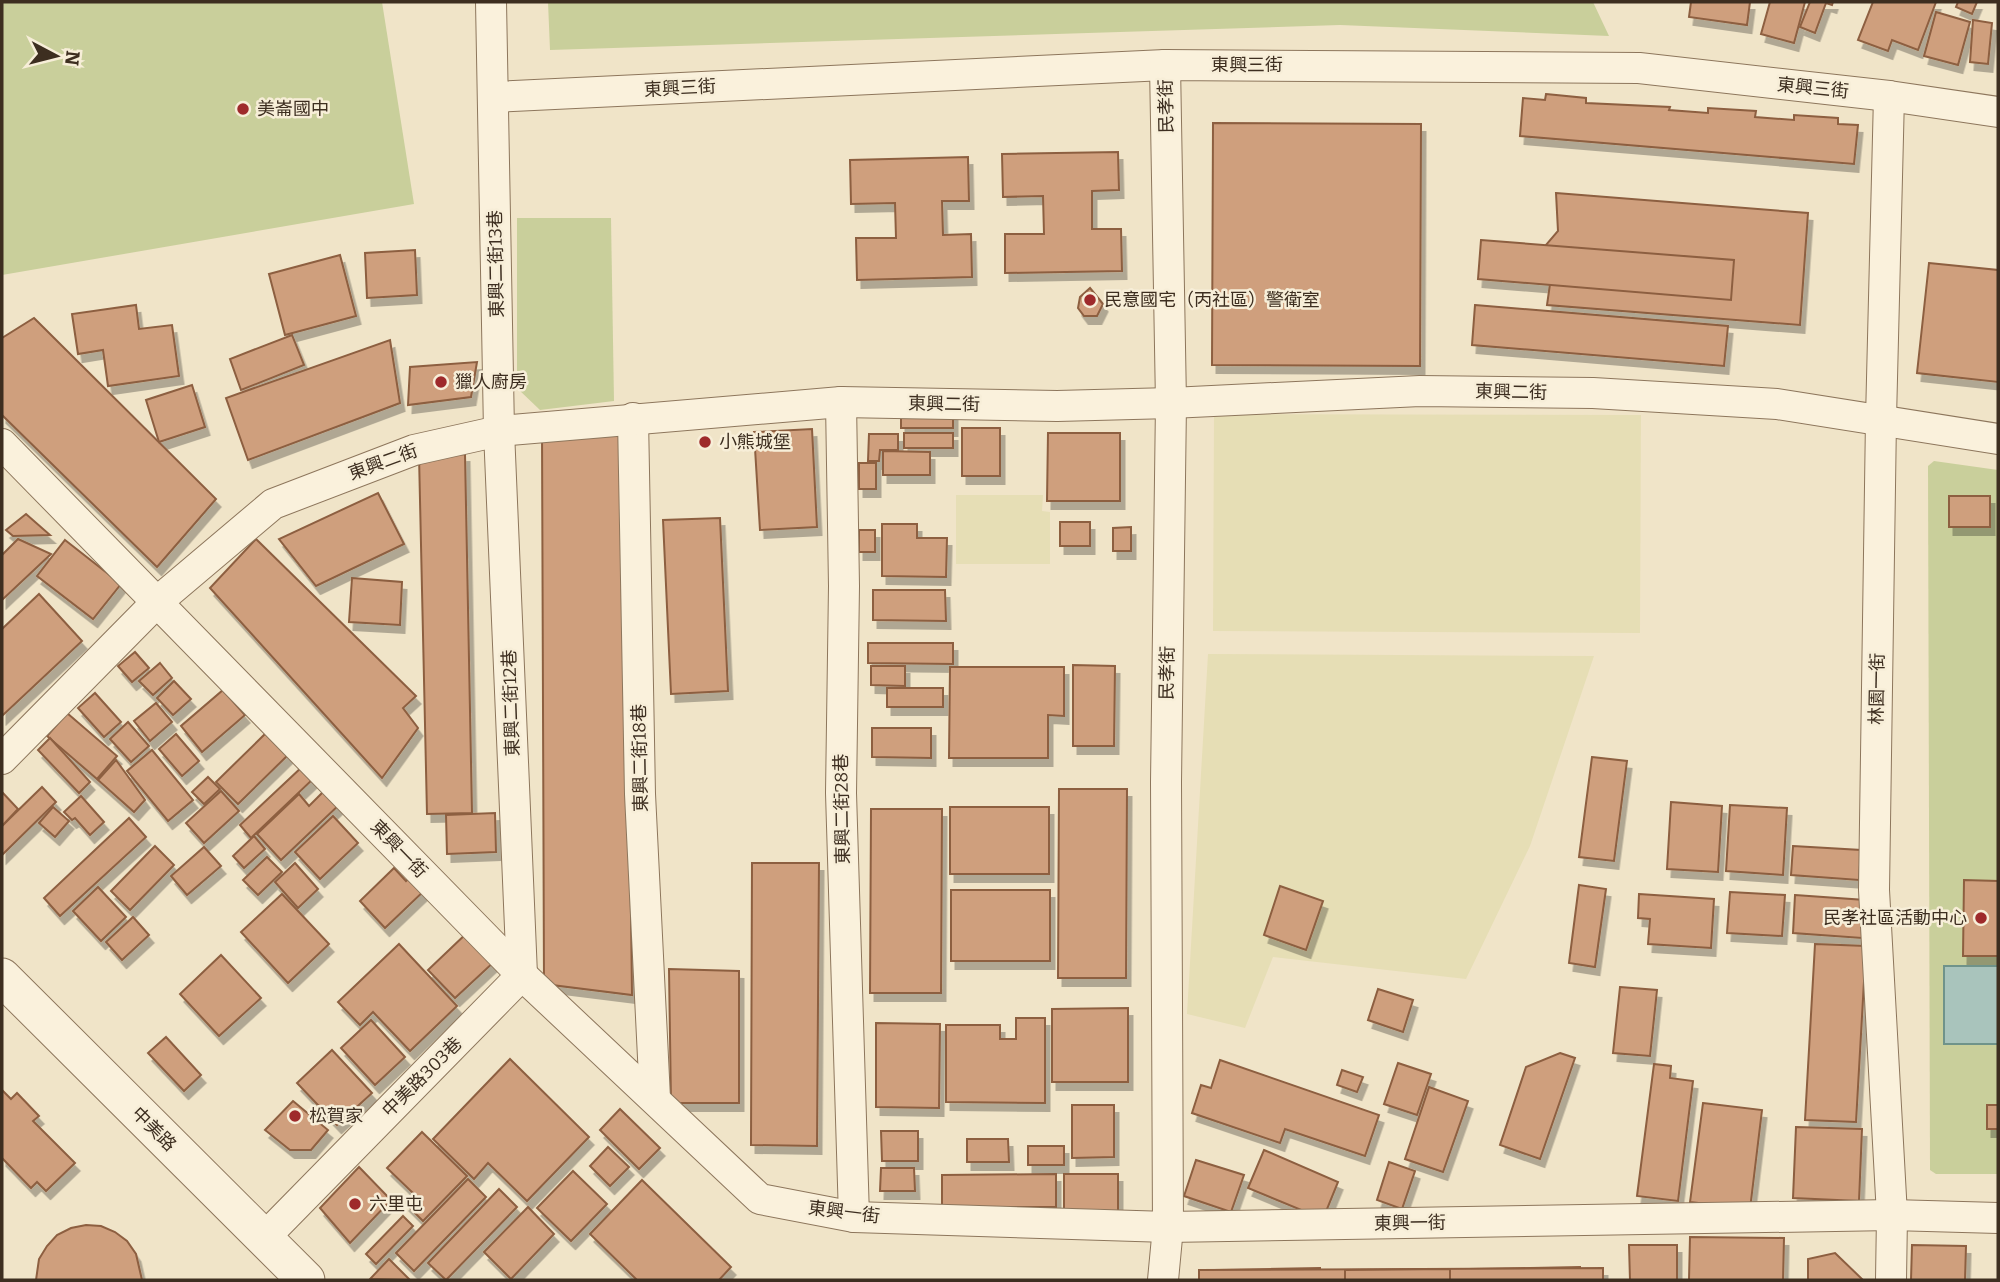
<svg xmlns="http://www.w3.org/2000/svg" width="2000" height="1282" font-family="Bitter,'Noto Sans TC',serif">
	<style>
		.farmland { fill: #e6deb5 }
		.green { fill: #c9cf9b }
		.water { fill: #a9c4bc; stroke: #6f938a; stroke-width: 2 }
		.building { fill: #cf9f7d; stroke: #8d5f41; stroke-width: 2; filter: url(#shadow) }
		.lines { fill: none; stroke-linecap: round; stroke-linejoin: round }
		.minor-casing { stroke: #8d765c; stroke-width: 32 }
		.tertiary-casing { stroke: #8d765c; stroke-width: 39 }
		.minor { stroke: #faf1dc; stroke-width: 30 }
		.tertiary { stroke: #faf1dc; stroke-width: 37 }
		.poi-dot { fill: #9e2a2b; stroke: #f7eed8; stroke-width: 2.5 }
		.labels { text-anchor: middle; stroke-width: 5; stroke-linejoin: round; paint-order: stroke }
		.street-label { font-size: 18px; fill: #3d2e20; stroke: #f7eed8 }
		.poi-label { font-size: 18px; fill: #3d2e20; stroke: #f7eed8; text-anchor: start }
	</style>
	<defs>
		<filter id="shadow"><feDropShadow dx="4.5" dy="8" stdDeviation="0" flood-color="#0004"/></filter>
	</defs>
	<rect width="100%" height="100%" fill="#f0e4c8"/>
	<g class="farmland">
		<polygon points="1214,414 1641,415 1640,633 1213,631"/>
		<polygon points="956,495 1043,495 1042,511 1050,512 1050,564 956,564"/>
		<polygon points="1208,654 1594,656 1530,846 1466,979 1273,957 1245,1028 1187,1014"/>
	</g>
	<g class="green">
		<polygon points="2,2 382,2 414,204 2,275"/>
		<polygon points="548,2 1593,2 1609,36 1340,25 550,50"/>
		<polygon points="517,218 611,218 614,401 540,410 517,388"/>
		<polygon points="1934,461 1998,470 1998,1174 1936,1174 1930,1170 1928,466"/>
	</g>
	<rect class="water" x="1944" y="966" width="54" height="78"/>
	<g class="building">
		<polygon points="1691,2 1750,2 1747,25 1689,17"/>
		<polygon points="1770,2 1805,2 1794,43 1761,34"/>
		<polygon points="1810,2 1833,2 1832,5 1826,3 1815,33 1800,27"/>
		<polygon points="1873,2 1936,2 1918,50 1892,40 1888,51 1858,40"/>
		<polygon points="1958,2 1977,2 1972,14 1956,7"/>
		<polygon points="1936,12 1970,22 1958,65 1924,56"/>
		<polygon points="1973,20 1992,23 1988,64 1970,62"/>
		<polygon points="1546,94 1586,98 1586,103 1670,107 1669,110 1708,113 1708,108 1756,111 1755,117 1794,120 1794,115 1838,118 1838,124 1858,125 1854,164 1520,136 1523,98 1545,100"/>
		<polygon points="1213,123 1421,124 1420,366 1212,365"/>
		<polygon points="1118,152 1119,190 1092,191 1092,229 1121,229 1122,271 1005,273 1005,234 1044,234 1043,196 1003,197 1002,154"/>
		<polygon points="968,157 969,201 942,201 943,235 971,234 972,277 857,280 856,238 896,238 895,203 851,204 850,160"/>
		<polygon points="1556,193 1808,213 1800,325 1547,305 1552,270 1528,266 1558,231"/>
		<polygon points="1481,240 1734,260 1731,300 1478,279"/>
		<polygon points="415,250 417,295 367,298 365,253"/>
		<polygon points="340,255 356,316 285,335 269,274"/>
		<polygon points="1929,263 1998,270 1998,382 1917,373"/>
		<polygon points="1090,288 1103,304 1097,316 1084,316 1078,308 1080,297"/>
		<polygon points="136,305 139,329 172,325 179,376 108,386 103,350 78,354 72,314"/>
		<polygon points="1475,305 1728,326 1724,366 1472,345"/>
		<polygon points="34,318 216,499 157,567 2,415 2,338"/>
		<polygon points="292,335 304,365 241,390 230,359"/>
		<polygon points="390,340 400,403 248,460 226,398"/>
		<polygon points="477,362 471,397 408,405 410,367"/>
		<polygon points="192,385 205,427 159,442 146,400"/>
		<rect x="901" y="409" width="52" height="19"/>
		<rect x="962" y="428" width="38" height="48"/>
		<polygon points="812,429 817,527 760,530 754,432"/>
		<polygon points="542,430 625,430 632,995 544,984"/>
		<rect x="904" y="433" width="49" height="15"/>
		<polygon points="1048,433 1120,433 1120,501 1047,501"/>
		<polygon points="869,434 898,434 898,450 880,450 879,461 868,461"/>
		<polygon points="883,451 930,452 930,475 883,475"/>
		<polygon points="465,454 472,813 427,814 419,455"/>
		<rect x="859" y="463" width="17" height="26"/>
		<polygon points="378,493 404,544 316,586 279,539"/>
		<rect x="1949" y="496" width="41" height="31"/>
		<polygon points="26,514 50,535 13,536 6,530"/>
		<polygon points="720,518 728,691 671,694 663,520"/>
		<rect x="1060" y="522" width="30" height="24"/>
		<polygon points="882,524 917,524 917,538 947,538 946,577 882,576"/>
		<polygon points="1131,527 1131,551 1113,551 1113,528"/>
		<rect x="859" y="530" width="16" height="22"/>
		<polygon points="18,539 51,554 2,600 2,555"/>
		<polygon points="256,539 416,696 403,708 418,728 382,778 210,588"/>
		<polygon points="65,540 121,584 93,619 37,576"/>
		<polygon points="352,578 402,582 400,625 349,622"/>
		<polygon points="873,590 945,590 946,621 873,620"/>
		<polygon points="39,594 82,641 2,716 2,629"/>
		<polygon points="868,643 953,643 953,664 868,663"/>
		<polygon points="135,652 149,668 132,682 118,666"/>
		<polygon points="160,663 172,678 153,695 139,681"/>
		<polygon points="1073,665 1115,666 1114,746 1073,746"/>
		<polygon points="871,666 905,666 905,686 871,685"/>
		<polygon points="950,667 1064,667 1064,716 1048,715 1048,758 949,758"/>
		<polygon points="174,681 191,699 173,715 157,698"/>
		<rect x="887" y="688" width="56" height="19"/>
		<polygon points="223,690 245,715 202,752 181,726"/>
		<polygon points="95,693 121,722 104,737 78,708"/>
		<polygon points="156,703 172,722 150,741 134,721"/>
		<polygon points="67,713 117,756 97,779 47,736"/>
		<polygon points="128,722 149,746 131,762 110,739"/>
		<polygon points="872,728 931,728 931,758 872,757"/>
		<polygon points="267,732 289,754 238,804 216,782"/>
		<polygon points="176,734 199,761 182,776 159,749"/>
		<polygon points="50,738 90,782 79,793 38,750"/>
		<polygon points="152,750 193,800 168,821 127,771"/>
		<polygon points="1592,757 1627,761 1614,861 1579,857"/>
		<polygon points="116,760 145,800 134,812 98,780"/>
		<polygon points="303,766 314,778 251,838 240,825"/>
		<polygon points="208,777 220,789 204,804 192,792"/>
		<polygon points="42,787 56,802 2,855 2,826"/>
		<polygon points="327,788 341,803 281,860 257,834 299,794 309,806"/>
		<polygon points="1059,789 1127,789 1126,978 1058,978"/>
		<polygon points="221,791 239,811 204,843 186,823"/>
		<polygon points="2,792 18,809 2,826"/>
		<polygon points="81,796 104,822 90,835 75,818 72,820 64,812"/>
		<polygon points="1671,802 1722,806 1718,872 1667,869"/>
		<polygon points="1730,805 1787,808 1783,875 1726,871"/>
		<polygon points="53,807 69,821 55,837 39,823"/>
		<rect x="950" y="807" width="99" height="67"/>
		<polygon points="871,809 942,809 941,993 870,993"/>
		<polygon points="495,813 496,852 447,854 446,815"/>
		<polygon points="333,816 358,843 320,879 295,852"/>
		<polygon points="129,818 146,837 60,916 44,898"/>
		<polygon points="254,836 265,849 244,868 233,856"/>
		<polygon points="155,846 174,865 130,910 111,891"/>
		<polygon points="1793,846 1861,850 1859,880 1791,875"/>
		<polygon points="204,847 221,866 187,895 171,876"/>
		<polygon points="267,857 282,872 258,895 243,880"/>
		<polygon points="295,863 318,889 298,908 275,882"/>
		<polygon points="752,863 819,863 817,1146 751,1145"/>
		<polygon points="394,868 406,881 414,874 427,888 385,928 360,901"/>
		<polygon points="1964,880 1998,881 1998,956 1963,956"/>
		<polygon points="1579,885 1606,889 1595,967 1569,963"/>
		<polygon points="1280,886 1323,901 1306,950 1264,935"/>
		<polygon points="98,887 126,917 101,941 73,911"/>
		<rect x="951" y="890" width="99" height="71"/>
		<polygon points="1730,892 1785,895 1782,936 1727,933"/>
		<polygon points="282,894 329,944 288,983 241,932"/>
		<polygon points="1639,894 1714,899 1711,948 1648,944 1650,919 1638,918"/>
		<polygon points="1795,895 1865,900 1862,938 1793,933"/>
		<polygon points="133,917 149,935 122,960 106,942"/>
		<polygon points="469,931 496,960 455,998 428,970"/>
		<polygon points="399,944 457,1006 410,1051 373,1012 360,1025 338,1002"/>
		<polygon points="1815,944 1866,946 1856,1122 1805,1120"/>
		<polygon points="221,955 261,998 219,1036 180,994"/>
		<polygon points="669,969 739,971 739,1103 671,1103"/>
		<polygon points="1620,987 1657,990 1650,1056 1613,1053"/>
		<polygon points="1378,989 1413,1000 1403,1032 1368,1020"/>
		<polygon points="1128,1008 1128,1082 1052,1082 1052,1009"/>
		<polygon points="1016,1018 1045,1018 1045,1103 946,1102 946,1025 1000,1025 1000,1039 1016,1039"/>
		<polygon points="371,1020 405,1057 375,1085 341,1048"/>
		<polygon points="876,1023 940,1024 939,1108 876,1107"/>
		<polygon points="166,1037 201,1075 184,1091 148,1053"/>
		<polygon points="332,1050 372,1093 337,1125 297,1083"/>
		<polygon points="1560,1053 1575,1058 1540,1159 1500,1145 1526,1067"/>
		<polygon points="510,1059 589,1137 527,1201 488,1163 474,1179 433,1139"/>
		<polygon points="1220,1060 1379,1115 1365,1156 1285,1129 1280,1143 1192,1113 1201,1085 1211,1088"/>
		<polygon points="1398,1063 1431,1074 1417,1115 1384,1104"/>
		<polygon points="1654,1064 1671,1066 1670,1078 1693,1081 1678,1201 1637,1196"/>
		<polygon points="1342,1070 1363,1077 1357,1092 1337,1085"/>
		<polygon points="1429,1087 1468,1101 1443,1172 1405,1159"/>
		<polygon points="2,1090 11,1099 17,1093 39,1116 33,1121 75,1163 46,1191 37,1182 31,1188 2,1158"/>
		<polygon points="293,1101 328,1130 311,1150 290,1150 265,1130"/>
		<polygon points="1703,1103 1762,1110 1750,1209 1690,1202"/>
		<polygon points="1072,1105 1114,1105 1114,1157 1072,1158"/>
		<rect x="1987" y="1105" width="11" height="24"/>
		<polygon points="620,1109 660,1148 639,1169 600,1130"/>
		<polygon points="1796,1127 1862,1129 1859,1201 1793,1198"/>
		<polygon points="881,1131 918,1131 918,1161 882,1161"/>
		<polygon points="422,1132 467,1176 423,1221 405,1203 414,1194 387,1168"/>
		<polygon points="967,1139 1008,1139 1009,1162 967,1162"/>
		<rect x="1028" y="1146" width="36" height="19"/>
		<polygon points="608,1147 629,1167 610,1186 590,1166"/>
		<polygon points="1264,1150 1338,1182 1323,1219 1248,1188"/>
		<polygon points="1196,1160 1244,1175 1231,1212 1184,1196"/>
		<polygon points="1389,1162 1415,1171 1402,1209 1377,1200"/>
		<polygon points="359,1167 391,1200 350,1243 320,1208"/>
		<polygon points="881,1168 914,1168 915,1191 880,1191"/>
		<polygon points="573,1171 607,1204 571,1241 537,1208"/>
		<polygon points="1056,1174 1056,1207 942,1207 942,1175"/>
		<rect x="1064" y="1174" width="54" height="42"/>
		<polygon points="468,1179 486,1197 414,1271 396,1253"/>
		<polygon points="642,1180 731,1267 719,1280 637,1280 590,1234"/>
		<polygon points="499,1189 517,1207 446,1280 428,1263"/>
		<polygon points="528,1207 554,1234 511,1279 484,1252"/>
		<polygon points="403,1216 413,1226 376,1264 366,1254"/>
		<polygon points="86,1225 101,1226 115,1232 127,1241 136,1254 142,1280 36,1280 39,1259 47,1246 57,1235 71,1228"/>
		<polygon points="1690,1237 1784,1238 1783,1280 1689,1280"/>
		<polygon points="1629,1245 1677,1245 1677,1280 1630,1280"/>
		<polygon points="1912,1245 1966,1246 1965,1280 1911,1280"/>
		<polygon points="1835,1253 1863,1280 1808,1280 1808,1259"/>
		<polygon points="389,1259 410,1280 409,1280 370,1279"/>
		<polygon points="1580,1267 1580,1280 1471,1280 1470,1269"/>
		<polygon points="1320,1268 1320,1280 1215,1280 1215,1270"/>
		<polygon points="1603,1268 1603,1280 1199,1280 1199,1270"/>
		<polygon points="1450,1269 1450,1280 1345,1280 1345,1270"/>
	</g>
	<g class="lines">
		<g class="minor-casing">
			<g id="minor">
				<polyline points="1889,96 1881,419 1874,890 1892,1215 1891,1280"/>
				<polyline points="493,97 1165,65 1639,68 1889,96 1998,112"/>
				<polyline points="841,402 844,586 841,793 854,1217"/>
				<polyline points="633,418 640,794 655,1098"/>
				<polyline points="2,444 522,975 760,1199 854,1217 1168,1227 1892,1215 1998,1218"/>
				<polyline points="2,759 157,602 273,504 414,450 499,431 841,402 1057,406 1171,403 1420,391 1593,393 1777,404 1998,439"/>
				<polyline points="264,1238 522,975 499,431 491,2"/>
				<polyline points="1163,1280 1168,1227 1166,782 1171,403 1165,65"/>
			</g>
		</g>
		<g class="tertiary-casing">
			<polyline id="tertiary" points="2,977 306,1280"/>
		</g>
		<use href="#minor" class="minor"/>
		<use href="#tertiary" class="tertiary"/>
	</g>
	<g class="poi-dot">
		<circle cx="243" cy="109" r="7"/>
		<circle cx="1090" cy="300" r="7"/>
		<circle cx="441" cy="382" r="7"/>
		<circle cx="705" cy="442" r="7"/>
		<circle cx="1981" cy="918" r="7"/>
		<circle cx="295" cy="1116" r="7"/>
		<circle cx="355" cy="1204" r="7"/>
	</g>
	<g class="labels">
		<g class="street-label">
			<text x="1247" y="71">東興三街</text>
			<text transform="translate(680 88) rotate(-3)" y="6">東興三街</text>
			<text transform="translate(1813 88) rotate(6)" y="6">東興三街</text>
			<text transform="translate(1166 106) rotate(-91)" y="6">民孝街</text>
			<text transform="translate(496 264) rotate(-91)" y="6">東興二街13巷</text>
			<text transform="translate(1511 392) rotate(1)" y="6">東興二街</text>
			<text transform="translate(944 404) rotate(1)" y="6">東興二街</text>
			<text transform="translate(383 462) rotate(-20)" y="6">東興二街</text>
			<text transform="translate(1167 673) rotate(-89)" y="6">民孝街</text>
			<text transform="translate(1877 689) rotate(-89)" y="6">林園一街</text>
			<text transform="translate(511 703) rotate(-92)" y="6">東興二街12巷</text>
			<text transform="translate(640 758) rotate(-91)" y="6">東興二街18巷</text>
			<text transform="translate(842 809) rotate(-91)" y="6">東興二街28巷</text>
			<text transform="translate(399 849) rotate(46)" y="6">東興一街</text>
			<text transform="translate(422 1077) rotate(-45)" y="6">中美路303巷</text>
			<text transform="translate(154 1129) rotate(45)" y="6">中美路</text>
			<text transform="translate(844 1212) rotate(7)" y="6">東興一街</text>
			<text transform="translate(1410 1223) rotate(-1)" y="6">東興一街</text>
		</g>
		<g class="poi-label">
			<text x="257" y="115">美崙國中</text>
			<text x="1104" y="306">民意國宅（丙社區）警衛室</text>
			<text x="455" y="388">獵人廚房</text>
			<text x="719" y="448">小熊城堡</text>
			<text x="1967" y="924" text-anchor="end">民孝社區活動中心</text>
			<text x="309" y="1122">松賀家</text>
			<text x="369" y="1210">六里屯</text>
		</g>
	</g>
	<rect width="2000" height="1282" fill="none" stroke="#3d2e20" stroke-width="7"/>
	<g transform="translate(56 56) rotate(97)" stroke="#f7eed8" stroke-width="5" paint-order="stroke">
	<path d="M0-5L12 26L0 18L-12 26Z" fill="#3d2e20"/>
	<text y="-10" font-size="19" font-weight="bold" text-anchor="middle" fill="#3d2e20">N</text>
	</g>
</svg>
